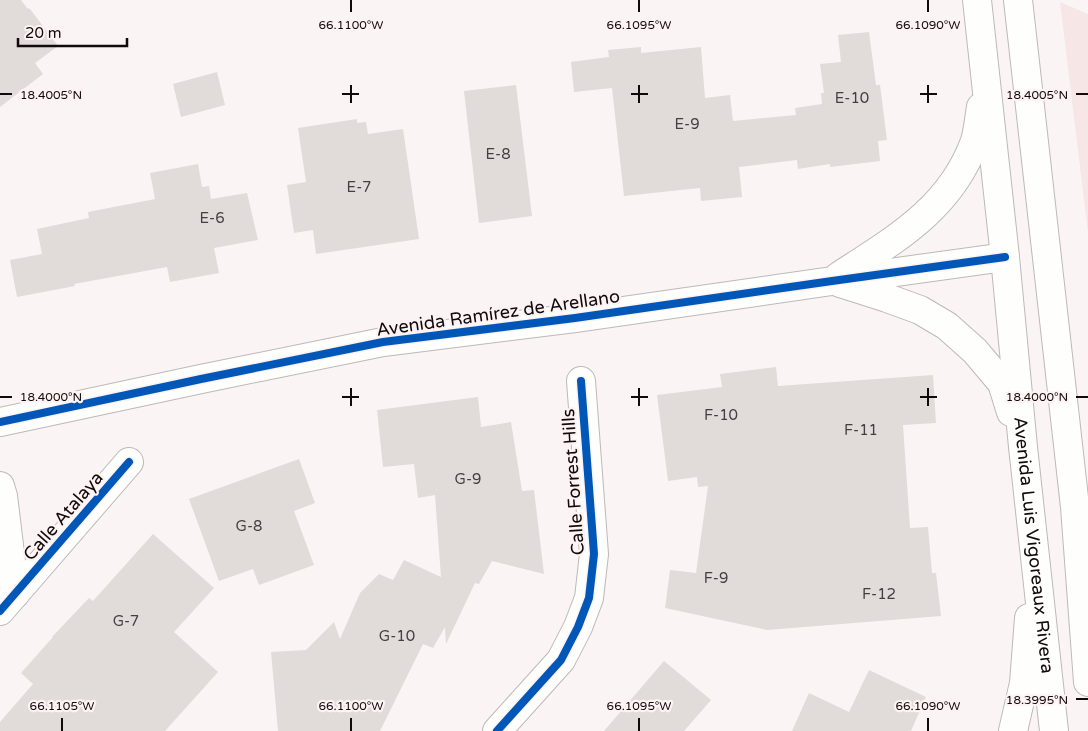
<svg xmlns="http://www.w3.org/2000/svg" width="1088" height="731" font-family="'Varela Round',sans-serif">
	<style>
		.built { fill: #f6e6e6 }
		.building { fill: #e1dbda }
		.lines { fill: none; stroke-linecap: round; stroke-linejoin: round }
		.street-casing { stroke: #beb8b7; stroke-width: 30 }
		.secondary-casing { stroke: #beb8b7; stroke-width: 30 }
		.street { stroke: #fefefd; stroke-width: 28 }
		.secondary { stroke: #fefefd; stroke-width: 28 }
		.cycleway-casing { stroke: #fcf3f2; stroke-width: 11 }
		.cycleway { stroke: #0057b8; stroke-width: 8 }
		.ticks { fill: none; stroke: #120a0a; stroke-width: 2 }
		.labels { text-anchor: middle; stroke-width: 4.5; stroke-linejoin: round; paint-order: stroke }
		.number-label { font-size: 15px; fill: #463e3e }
		.street-label { font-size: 18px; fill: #120a0a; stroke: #fcf3f2 }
		.ticks-label { font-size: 12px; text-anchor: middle; fill: #120a0a; stroke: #fcf3f2; stroke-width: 4.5; stroke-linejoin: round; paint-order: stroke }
	</style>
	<rect width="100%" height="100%" fill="#faf5f4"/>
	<polygon class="built" points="1060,2 1088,14 1088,233"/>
	<g class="building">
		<polygon points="0,0 21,0 27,8 30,9 58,46 35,63 43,74 0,107"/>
		<polygon points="869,32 876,85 880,85 887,140 878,141 880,161 830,167 830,164 798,169 797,160 739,167 742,197 701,201 700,188 624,196 612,88 574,92 571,62 609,57 608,50 641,47 641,53 701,47 705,98 730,95 733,121 796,115 795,108 822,104 821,93 824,93 820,64 841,62 838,35"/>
		<polygon points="217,72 225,105 181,117 173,84"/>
		<polygon points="516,85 532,216 479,223 464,91"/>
		<polygon points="357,119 357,123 366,122 368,134 403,129 419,239 316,254 313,230 294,233 287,185 306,182 298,128"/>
		<polygon points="198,164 202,187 209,186 211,199 247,193 258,240 214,248 219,273 170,282 167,267 74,284 75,286 17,297 10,260 42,254 37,229 89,218 88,212 155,199 150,173"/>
		<polygon points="776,367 778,386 933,375 936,423 903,425 910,528 928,527 932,573 936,573 941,616 767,630 665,608 670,570 696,573 708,486 698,487 697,477 668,481 657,395 722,387 720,374"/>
		<polygon points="478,397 481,427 511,422 522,491 534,490 544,574 492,561 479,584 475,583 446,644 445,627 433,648 423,644 380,731 278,731 271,652 306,650 334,622 340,639 360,593 379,574 393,580 404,560 441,577 435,495 418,498 414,464 383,467 377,410"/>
		<polygon points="299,459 315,503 294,511 314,565 259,585 253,569 219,581 189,499"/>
		<polygon points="153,534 214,588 174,632 218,672 165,731 0,731 0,722 33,684 21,673 53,637 52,637 89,598 93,601"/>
		<polygon points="664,661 711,700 684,731 604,731"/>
		<polygon points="869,670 926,697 911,731 792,731 809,693 849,712"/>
	</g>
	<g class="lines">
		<g class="street-casing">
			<g id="street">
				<polyline points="0,486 3,496 15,594"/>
				<polyline points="0,611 129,462"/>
				<polyline points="497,731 561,660 578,627 589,598 594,554 581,381"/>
			</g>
		</g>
		<g class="secondary-casing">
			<g id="secondary">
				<path id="s1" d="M 977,0 L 1005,257 L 1023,447 L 1054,731"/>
				<polyline points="1018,0 1075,507 1088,682"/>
				<path d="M 839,276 C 896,239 951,208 975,141 C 978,131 979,118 981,107"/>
				<polyline points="840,283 887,298 920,310 947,326 975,351 1002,383 1011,412"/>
				<polyline points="0,422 201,379 383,342 575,318 832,281 1005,257"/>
				<polyline points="1013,731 1024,683 1029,618"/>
			</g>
		</g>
		<use href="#street" class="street"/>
		<use href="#secondary" class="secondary"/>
		<g class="cycleway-casing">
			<g id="cycleway">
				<polyline points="0,422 201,379 383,342 575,318 832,281 1005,257"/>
				<polyline points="0,611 129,462"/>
				<polyline points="497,731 561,660 578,627 589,598 594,554 581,381"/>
			</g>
		</g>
		<use href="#cycleway" class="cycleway"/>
	</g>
	<path class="ticks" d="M 351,0 L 351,12M 639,0 L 639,12M 928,0 L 928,12M 351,85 L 351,103M 639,85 L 639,103M 928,85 L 928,103M 0,94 L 12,94M 342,94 L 359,94M 631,94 L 648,94M 920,94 L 937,94M 1076,94 L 1088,94M 351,388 L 351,406M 639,388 L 639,406M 928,388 L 928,406M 0,397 L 12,397M 342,397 L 359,397M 631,397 L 648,397M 920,397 L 937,397M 1076,397 L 1088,397M 1076,699 L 1088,699M 62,718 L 62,731M 351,718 L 351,731M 639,718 L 639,731M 928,718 L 928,731"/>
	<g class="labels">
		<g class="number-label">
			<text x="852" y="103">E-10</text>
			<text x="687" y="129">E-9</text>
			<text x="498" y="159">E-8</text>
			<text x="359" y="192">E-7</text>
			<text x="212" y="223">E-6</text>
			<text x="721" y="420">F-10</text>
			<text x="861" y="435">F-11</text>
			<text x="468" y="484">G-9</text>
			<text x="249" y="531">G-8</text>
			<text x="716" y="583">F-9</text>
			<text x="879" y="599">F-12</text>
			<text x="126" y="626">G-7</text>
			<text x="397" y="641">G-10</text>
		</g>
		<g class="street-label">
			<text transform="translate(498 313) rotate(-8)" y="6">Avenida Ramírez de Arellano</text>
			<text transform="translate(573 482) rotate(-94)" y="6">Calle Forrest Hills</text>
			<text transform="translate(63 516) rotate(-49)" y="6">Calle Atalaya</text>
			<text dy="6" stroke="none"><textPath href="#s1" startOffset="548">Avenida Luis Vigoreaux Rivera</textPath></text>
		</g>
	</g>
	<g class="ticks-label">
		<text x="351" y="29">66.1100°W</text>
		<text x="639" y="29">66.1095°W</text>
		<text x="928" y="29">66.1090°W</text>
		<text x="51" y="99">18.4005°N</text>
		<text x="1037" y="99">18.4005°N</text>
		<text x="51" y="401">18.4000°N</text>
		<text x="1037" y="401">18.4000°N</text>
		<text x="1037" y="704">18.3995°N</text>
		<text x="62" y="710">66.1105°W</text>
		<text x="351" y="710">66.1100°W</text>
		<text x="639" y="710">66.1095°W</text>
		<text x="928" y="710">66.1090°W</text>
	</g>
	<path d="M18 38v8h109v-8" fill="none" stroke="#120a0a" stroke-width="2.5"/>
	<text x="25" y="38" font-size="15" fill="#120a0a" stroke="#fcf3f2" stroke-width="4" paint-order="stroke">20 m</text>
</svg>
